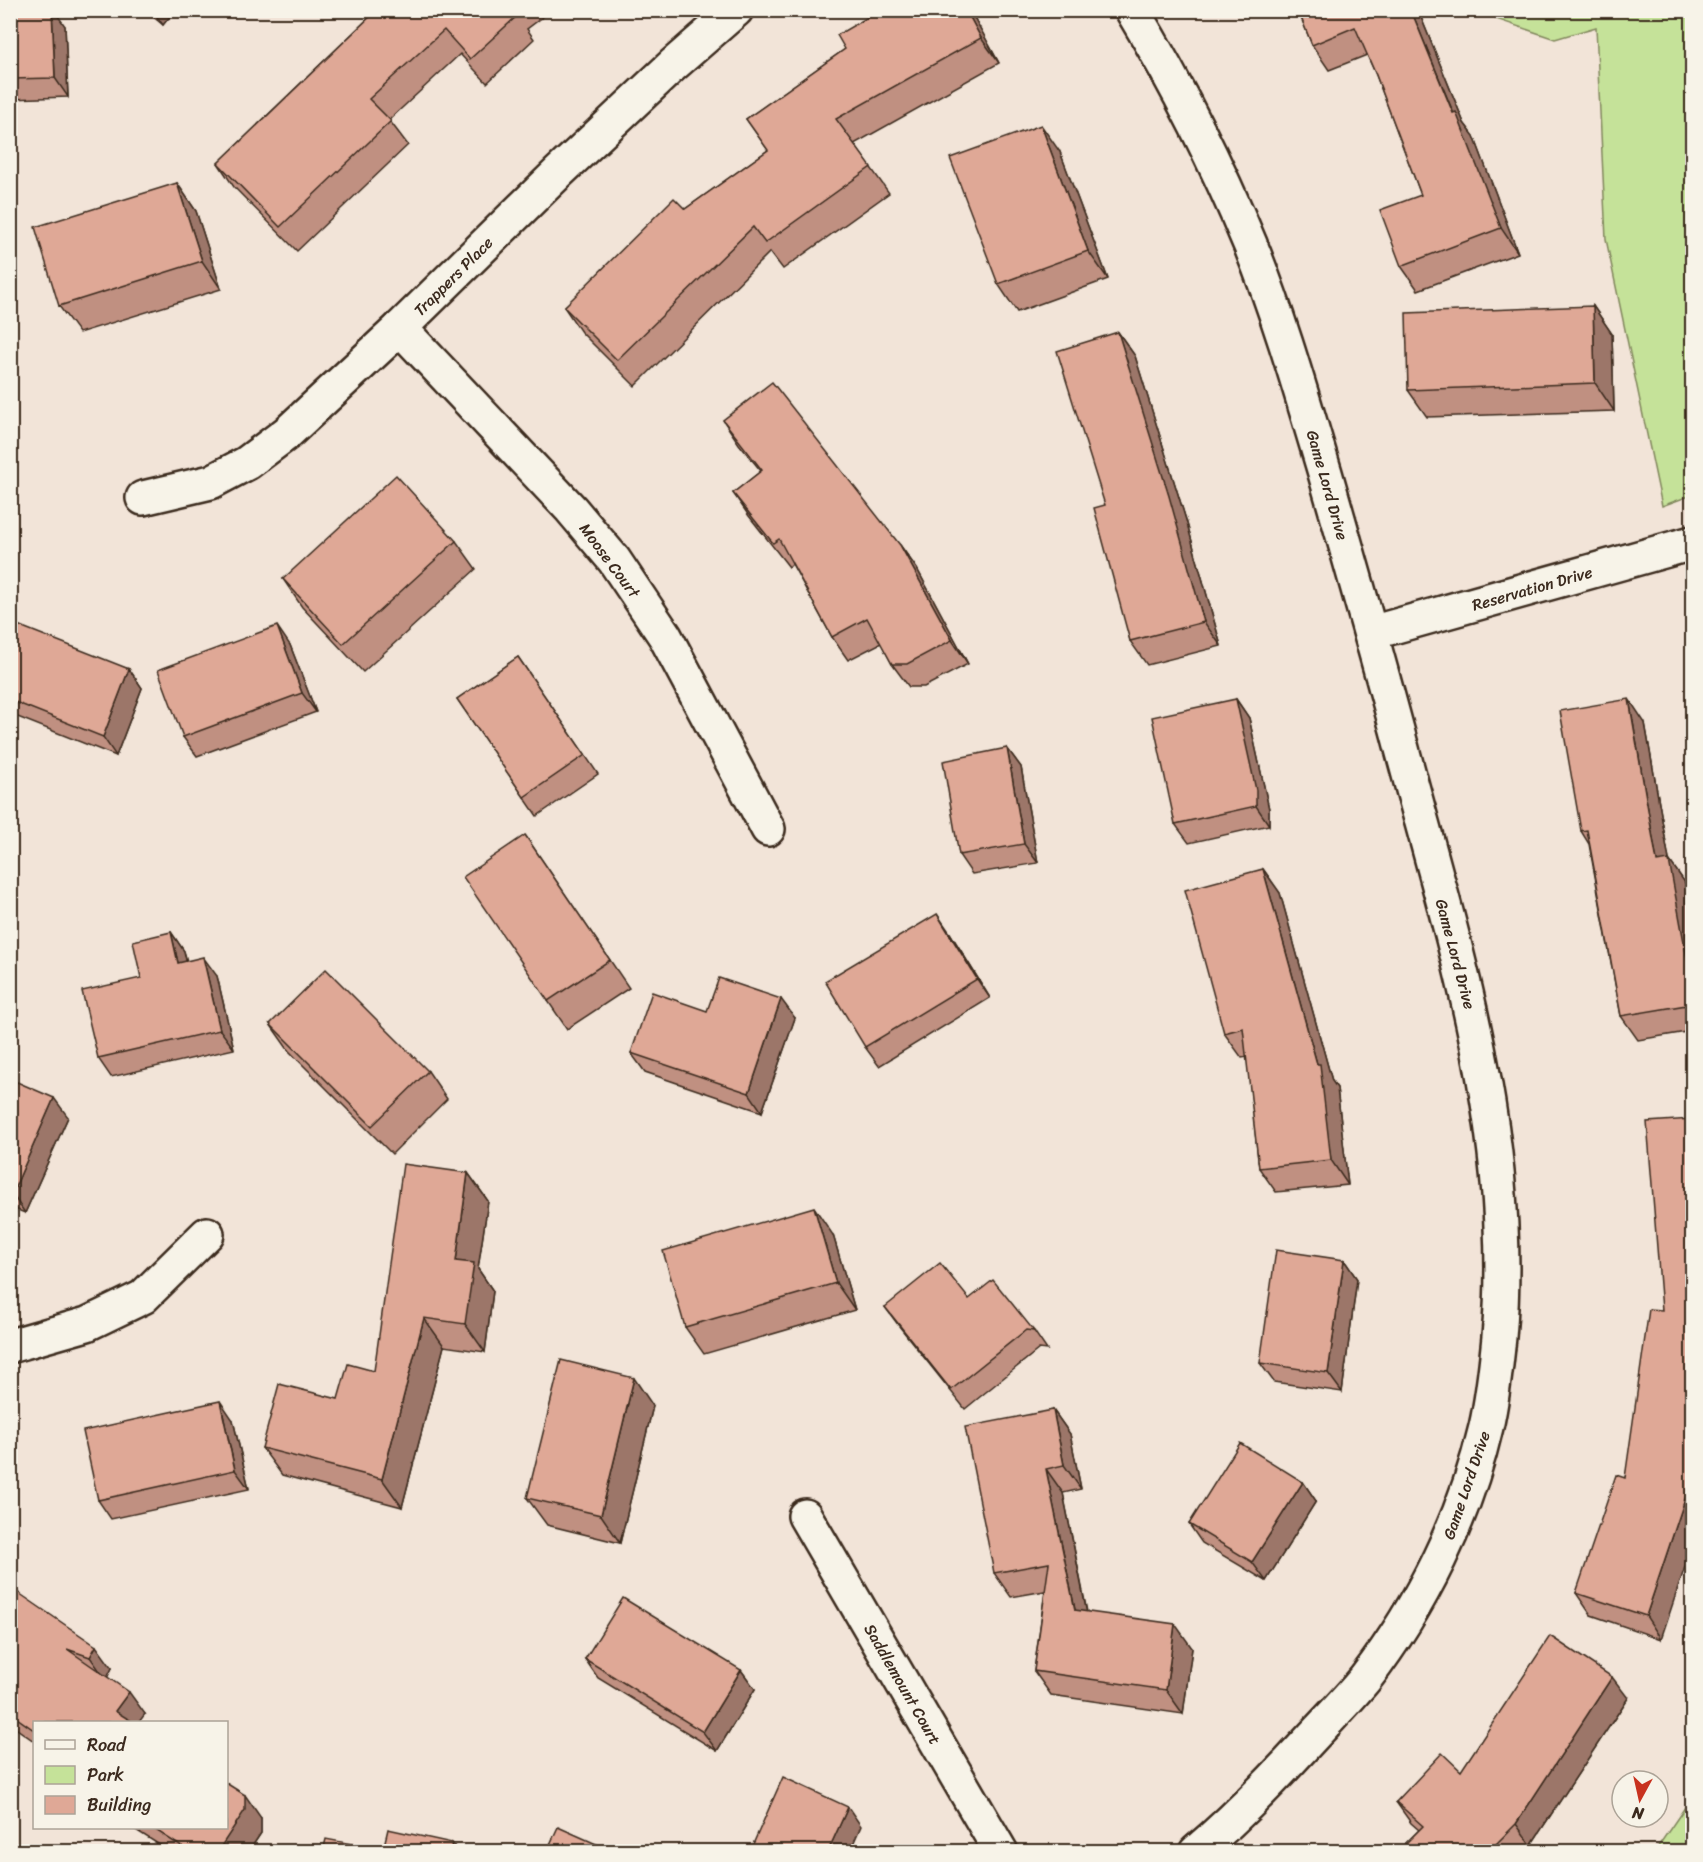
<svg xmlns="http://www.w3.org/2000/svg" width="1703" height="1862" font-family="Sriracha,sans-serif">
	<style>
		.green { fill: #c5e299; stroke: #80865c; stroke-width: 1.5 }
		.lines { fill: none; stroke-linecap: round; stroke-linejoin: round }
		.minor-casing { stroke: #3b2a1e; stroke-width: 38 }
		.minor { stroke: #f7f3e8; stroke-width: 33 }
		.wall { fill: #c09081; stroke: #3b2a1e; stroke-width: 1.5 }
		.shaded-wall { fill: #9c7669; stroke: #3b2a1e; stroke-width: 1.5 }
		.building { fill: #dfa896; stroke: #3b2a1e; stroke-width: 1.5 }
		.labels { text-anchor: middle; stroke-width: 4.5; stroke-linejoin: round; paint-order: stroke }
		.street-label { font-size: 16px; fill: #3b2a1e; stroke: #f7f3e8 }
	</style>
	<rect width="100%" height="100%" fill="#f2e4d8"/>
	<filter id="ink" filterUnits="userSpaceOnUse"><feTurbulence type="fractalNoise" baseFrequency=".0167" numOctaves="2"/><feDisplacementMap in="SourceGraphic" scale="12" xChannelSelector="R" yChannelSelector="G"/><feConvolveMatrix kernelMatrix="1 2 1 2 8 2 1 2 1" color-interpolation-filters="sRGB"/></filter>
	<g filter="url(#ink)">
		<g class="green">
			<polygon points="1491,11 1692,11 1692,495 1662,506 1606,239 1596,27 1555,39 1496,19"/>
			<polygon points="1692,1797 1692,1851 1655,1851"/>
		</g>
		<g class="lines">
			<g class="minor-casing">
				<g id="minor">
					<path d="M 1132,10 C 1177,85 1217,164 1250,244 C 1280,318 1302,396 1325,473 C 1351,564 1377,654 1401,745 C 1452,938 1517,1134 1499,1337 C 1496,1367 1493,1397 1486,1427 C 1465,1517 1422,1605 1365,1679 C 1346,1702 1324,1724 1304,1746 C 1270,1783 1235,1819 1196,1852"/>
					<polyline points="400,328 571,509 614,560 665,636 768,829"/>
					<polyline points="143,498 211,482 247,463 287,433 400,328 558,173 673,65 736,10"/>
					<polyline points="1371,633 1692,543"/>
					<polyline points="10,1346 87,1324 143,1297 207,1234"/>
					<polyline points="805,1516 1001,1852"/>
				</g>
			</g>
			<use href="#minor" class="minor"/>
		</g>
		<g class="wall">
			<polygon points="10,10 65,26 68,97 10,99"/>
			<polygon points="145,10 175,10 163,25"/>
			<polygon points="377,10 552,10 527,29 534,39 487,83 460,54 389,120 408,145 297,251 234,187 218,163"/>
			<polygon points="880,10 970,10 999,63 854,144 889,193 783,269 770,252 635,386 581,332 564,307 685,209 768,150 746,119 845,49"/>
			<polygon points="1298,10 1418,10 1464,123 1474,136 1518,253 1418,290 1401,266 1421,195 1376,75 1367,55 1329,70 1312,45"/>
			<polygon points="1060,152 1108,279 1017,312 998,284"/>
			<polygon points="177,183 196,211 221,289 79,333 59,306"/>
			<polygon points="1593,306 1612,334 1614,411 1427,417 1408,390"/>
			<polygon points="1118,332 1135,356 1186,520 1221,646 1147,665 1130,641 1105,505"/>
			<polygon points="723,420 900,545 917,569 968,664 924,687 909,687 892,664 881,643 848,660 832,637 792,564 789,567 749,516 733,493 761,471 739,444"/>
			<polygon points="456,541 476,569 363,672 302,607 283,579"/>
			<polygon points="10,636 129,669 142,688 116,756 10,714"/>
			<polygon points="290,645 316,712 197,756 183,737"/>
			<polygon points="518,657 598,774 537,816 457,699"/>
			<polygon points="1236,699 1249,718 1269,809 1269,825 1189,843 1175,824"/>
			<polygon points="1645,723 1669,860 1686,884 1692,919 1692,1031 1638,1040 1621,1016 1589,844 1581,831"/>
			<polygon points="1007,748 1021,767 1038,863 972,874 959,855"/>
			<polygon points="525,835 629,988 567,1029 548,1001"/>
			<polygon points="1263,869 1280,893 1332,1081 1337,1088 1348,1185 1276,1192 1259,1168 1247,1057 1242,1058 1224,1033"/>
			<polygon points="171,932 184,951 187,961 217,976 234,1049 111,1077 98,1058 141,978"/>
			<polygon points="950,933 990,998 879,1066 865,1047"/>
			<polygon points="707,1011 795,1018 762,1112 645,1072 631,1053"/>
			<polygon points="270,1024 428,1071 447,1099 392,1154 289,1051"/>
			<polygon points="10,1079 68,1117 25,1213 10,1207"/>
			<polygon points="1692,1119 1661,1639 1591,1615 1576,1593 1625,1478 1662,1310"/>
			<polygon points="468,1173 488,1201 478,1269 493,1291 485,1352 444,1346 402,1507 282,1475 262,1448 338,1399 374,1371"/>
			<polygon points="833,1235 855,1310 704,1354 685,1327"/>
			<polygon points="1344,1260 1357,1279 1342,1392 1274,1382 1260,1363"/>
			<polygon points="969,1299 1034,1331 1047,1350 1039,1349 965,1409 899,1326 885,1307"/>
			<polygon points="653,1406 620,1543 547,1525 527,1498"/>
			<polygon points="1053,1410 1070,1434 1081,1489 1063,1493 1087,1612 1192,1648 1183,1714 1051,1695 1034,1671 1045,1591 1011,1597 994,1573"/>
			<polygon points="233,1420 249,1489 111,1519 98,1500"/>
			<polygon points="1303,1482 1316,1501 1266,1581 1202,1543 1189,1524"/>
			<polygon points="10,1587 112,1668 107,1677 145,1714 34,1722 34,1741 10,1724"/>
			<polygon points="585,1659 741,1670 755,1689 717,1751 598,1678"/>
			<polygon points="1628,1698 1531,1845 1525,1851 1398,1851 1419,1830 1411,1823 1396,1802 1461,1771"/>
			<polygon points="261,1818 261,1833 249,1851 169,1851 131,1827 226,1827"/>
		</g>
		<g class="shaded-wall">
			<polygon points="52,10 54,10 65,26 68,97 55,78"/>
			<polygon points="152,10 175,10 163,25"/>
			<polygon points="966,10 970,10 999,63 981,38"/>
			<polygon points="1411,10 1418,10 1464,123 1474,136 1518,253 1501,228"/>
			<polygon points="1041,125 1060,152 1108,279 1088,251"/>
			<polygon points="177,183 196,211 221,289 202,261"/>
			<polygon points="1593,306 1612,334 1614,411 1595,383"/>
			<polygon points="1118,332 1135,356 1186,520 1221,646 1204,622"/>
			<polygon points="900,545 917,569 968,664 952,640"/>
			<polygon points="277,626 290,645 316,712 302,693"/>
			<polygon points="129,669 142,688 116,756 103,737"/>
			<polygon points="1236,699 1249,718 1269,809 1269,825 1256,806"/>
			<polygon points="1629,699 1645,723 1669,860 1686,884 1692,919 1692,986 1657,862"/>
			<polygon points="1007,748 1021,767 1038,863 1024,844"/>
			<polygon points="1263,869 1280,893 1332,1081 1337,1088 1348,1185 1331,1160 1317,1064"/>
			<polygon points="937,914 950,933 990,998 977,979"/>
			<polygon points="171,932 184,951 191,982 178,963"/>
			<polygon points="203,957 217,976 234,1049 220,1030"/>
			<polygon points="781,999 795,1018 762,1112 749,1093"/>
			<polygon points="54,1098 68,1117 25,1213 12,1194"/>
			<polygon points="468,1173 488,1201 478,1269 493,1291 485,1352 465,1324 456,1261"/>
			<polygon points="814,1207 833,1235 855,1310 836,1283"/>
			<polygon points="1344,1260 1357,1279 1342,1392 1328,1373"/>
			<polygon points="424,1318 444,1346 402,1507 382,1479"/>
			<polygon points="634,1378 653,1406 620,1543 601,1515"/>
			<polygon points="220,1401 233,1420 249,1489 235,1470"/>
			<polygon points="1053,1410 1070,1434 1081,1489 1064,1465"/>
			<polygon points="1046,1469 1063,1493 1091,1634 1075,1610"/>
			<polygon points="1692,1478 1692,1546 1661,1639 1646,1616"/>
			<polygon points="1303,1482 1316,1501 1266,1581 1252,1562"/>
			<polygon points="1175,1624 1192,1648 1183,1714 1166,1690"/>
			<polygon points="96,1646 112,1668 106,1680 90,1657"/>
			<polygon points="741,1670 755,1689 717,1751 703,1732"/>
			<polygon points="1612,1677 1628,1698 1531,1845 1516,1824"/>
			<polygon points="129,1692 145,1714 139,1722 123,1722 115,1711"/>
			<polygon points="245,1795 261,1818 261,1833 249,1851 218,1851"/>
			<polygon points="848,1807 861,1826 850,1851 828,1851"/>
			<polygon points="452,1843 458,1851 450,1851"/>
		</g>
		<g class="building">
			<polygon points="10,10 52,10 55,78 10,79"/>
			<polygon points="377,10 513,10 518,15 470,59 444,30 369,99 391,121 280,227 218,163"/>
			<polygon points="880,10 966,10 981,38 836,119 871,167 765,243 753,227 617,360 564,307 674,198 685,209 768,150 746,119 845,49 837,35"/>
			<polygon points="1298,10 1411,10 1453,113 1456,112 1501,228 1401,266 1380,210 1421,195 1376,75 1355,27 1312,45"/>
			<polygon points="1041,125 1088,251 998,284 950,158"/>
			<polygon points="177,183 202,261 59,306 35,227"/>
			<polygon points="1593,306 1595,383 1408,390 1406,313"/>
			<polygon points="1118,332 1169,496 1204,622 1130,641 1094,508 1105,505 1057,351"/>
			<polygon points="772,382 900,545 952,640 907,664 892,664 867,618 832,637 779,539 773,543 733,493 762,470 723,420"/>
			<polygon points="396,475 456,541 343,644 283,579"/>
			<polygon points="15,624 129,669 103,737 10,700 10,636"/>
			<polygon points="277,626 302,693 183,737 158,670"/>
			<polygon points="518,657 585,755 524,797 457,699"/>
			<polygon points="1236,699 1256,790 1256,806 1175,824 1152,717"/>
			<polygon points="1629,699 1657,862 1669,860 1692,986 1692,1004 1621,1016 1587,830 1581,831 1560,711"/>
			<polygon points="1007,748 1024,844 959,855 943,761"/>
			<polygon points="525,835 610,960 548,1001 463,877"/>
			<polygon points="1263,869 1317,1064 1320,1064 1331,1160 1259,1168 1243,1028 1224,1033 1185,890"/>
			<polygon points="937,914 977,979 865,1047 825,981"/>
			<polygon points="171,932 178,963 203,957 220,1030 98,1058 82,991 141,978 133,941"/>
			<polygon points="326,969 428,1071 372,1126 270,1024"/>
			<polygon points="719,978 781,999 749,1093 631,1053 652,992 707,1011"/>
			<polygon points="10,1079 54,1098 12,1194 10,1193"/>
			<polygon points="1692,1119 1692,1478 1646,1616 1576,1593 1616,1475 1625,1478 1649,1309 1662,1310 1647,1122"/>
			<polygon points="403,1164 468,1173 456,1261 474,1263 465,1324 424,1318 382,1479 262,1448 279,1384 338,1399 348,1364 374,1371"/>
			<polygon points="814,1207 836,1283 685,1327 663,1251"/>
			<polygon points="1276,1250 1344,1260 1328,1373 1260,1363"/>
			<polygon points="940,1263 969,1299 993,1280 1034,1331 1026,1330 951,1390 885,1307"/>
			<polygon points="561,1360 634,1378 601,1515 527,1498"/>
			<polygon points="220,1401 235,1470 98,1500 83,1431"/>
			<polygon points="1053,1410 1064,1465 1046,1469 1075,1610 1175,1624 1166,1690 1034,1671 1049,1563 994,1573 965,1427"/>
			<polygon points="1240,1443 1303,1482 1252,1562 1189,1524"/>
			<polygon points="10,1587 96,1646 90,1657 67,1649 129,1692 115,1711 133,1722 34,1722 34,1730 10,1713"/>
			<polygon points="623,1598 741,1670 703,1732 585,1659"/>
			<polygon points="1550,1636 1612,1677 1516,1824 1489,1851 1398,1851 1423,1826 1396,1802 1442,1753 1461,1771"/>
			<polygon points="783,1777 848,1807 828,1851 750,1851"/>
			<polygon points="226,1783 245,1795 245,1810 218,1851 188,1851 151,1827 226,1827"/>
			<polygon points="558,1827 612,1851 547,1851"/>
			<polygon points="388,1829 452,1843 450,1851 323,1851 326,1839 383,1850"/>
		</g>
	</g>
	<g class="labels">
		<g class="street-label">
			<text transform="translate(453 276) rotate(-45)" y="6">Trappers Place</text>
			<text transform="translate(1328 485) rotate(74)" y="6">Game Lord Drive</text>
			<text transform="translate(610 560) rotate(53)" y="6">Moose Court</text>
			<text transform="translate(1532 588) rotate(-16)" y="6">Reservation Drive</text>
			<text transform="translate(1456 954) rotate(75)" y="6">Game Lord Drive</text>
			<text transform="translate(1466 1485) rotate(-71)" y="6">Game Lord Drive</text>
			<text transform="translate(903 1684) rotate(60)" y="6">Saddlemount Court</text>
		</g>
	</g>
	<rect width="1703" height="1862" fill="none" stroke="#f7f3e8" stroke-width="36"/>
	<rect x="18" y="18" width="1667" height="1826" fill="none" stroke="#3b2a1e" stroke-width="2" filter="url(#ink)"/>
	<rect x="33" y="1721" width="195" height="108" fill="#f7f3e8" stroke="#aca397" stroke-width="1.5"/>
	<rect x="45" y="1740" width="30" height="9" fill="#f7f3e8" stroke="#aca397" stroke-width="1.5"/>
	<text x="87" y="1751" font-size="18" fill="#3b2a1e">Road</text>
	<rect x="45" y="1766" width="30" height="18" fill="#c5e299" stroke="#aca397" stroke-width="1.5"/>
	<text x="87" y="1781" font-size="18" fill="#3b2a1e">Park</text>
	<rect x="45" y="1796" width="30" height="18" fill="#dfa896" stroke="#aca397" stroke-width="1.5"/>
	<text x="87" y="1811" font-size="18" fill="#3b2a1e">Building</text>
	<g transform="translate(1640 1799) rotate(188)"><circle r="28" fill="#f7f3e8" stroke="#aca397" stroke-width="1.5"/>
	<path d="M0-4.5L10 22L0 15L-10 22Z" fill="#c8321e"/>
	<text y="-9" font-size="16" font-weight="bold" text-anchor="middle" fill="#3b2a1e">N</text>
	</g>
</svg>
